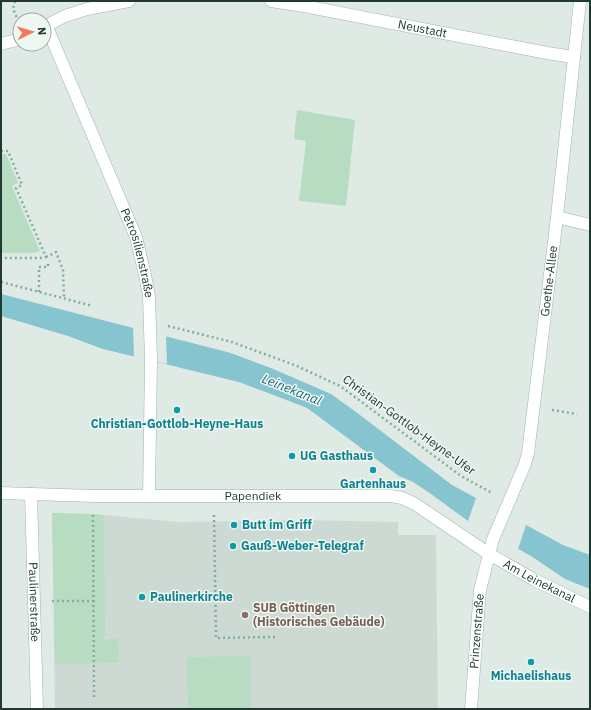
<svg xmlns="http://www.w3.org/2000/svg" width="591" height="710" font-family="'IBM Plex Sans',sans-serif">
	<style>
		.built { fill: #cddad4 }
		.green { fill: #b7dcc1 }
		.water { fill: #86c4d0 }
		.pier { fill: #dfeae5 }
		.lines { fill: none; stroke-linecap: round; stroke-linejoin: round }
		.pedestrian-casing { stroke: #a2b2ac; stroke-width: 13 }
		.minor-casing { stroke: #a2b2ac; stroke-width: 13 }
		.path { stroke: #7fae9f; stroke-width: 2.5; stroke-dasharray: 2 3; stroke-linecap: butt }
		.pedestrian { stroke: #fff; stroke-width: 12 }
		.minor { stroke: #fff; stroke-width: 12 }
		.culture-dot { fill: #0f9aa8; stroke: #eff7f3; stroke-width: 1.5 }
		.education-dot { fill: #8d6e63; stroke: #eff7f3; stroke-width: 1.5 }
		.labels { text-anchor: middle; stroke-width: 3; stroke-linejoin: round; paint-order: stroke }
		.street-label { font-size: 12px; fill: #203a33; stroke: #eff7f3 }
		.culture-label { font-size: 12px; font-weight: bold; fill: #0d838f; stroke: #eff7f3; text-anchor: start }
		.education-label { font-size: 12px; font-weight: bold; fill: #785e54; stroke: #eff7f3; text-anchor: start }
		.water-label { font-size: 13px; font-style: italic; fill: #1a6675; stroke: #eff7f3 }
	</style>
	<rect width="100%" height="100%" fill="#dfeae5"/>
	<polygon class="built" points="52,513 93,514 178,522 301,520 398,522 398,535 436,535 438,709 55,709"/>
	<g class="green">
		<polygon points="297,110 355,120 346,206 299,201 306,141 294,139"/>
		<polygon points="1,154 6,154 18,183 12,186 40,251 35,253 1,253"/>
		<polygon points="52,513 93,514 104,515 105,636 103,638 106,641 107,639 118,639 119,663 55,664"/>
		<polygon points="250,656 250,709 188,709 187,657"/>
	</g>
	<polygon class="water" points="1,294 231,353 271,368 331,394 356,412 452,485 563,545 590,555 590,589 565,579 531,556 468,521 431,494 413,482 399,476 307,408 271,394 239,382 103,349 68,336 1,316"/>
	<g class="pier">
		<polygon points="133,327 166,336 167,364 134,357"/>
		<polygon points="476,498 487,502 521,520 526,525 518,549 510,547 478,529 468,521"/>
	</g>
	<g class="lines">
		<g class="pedestrian-casing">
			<g id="pedestrian">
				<path id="s1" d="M 46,25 L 136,237 L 145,275 L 149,296 L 151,360 L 149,496"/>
				<path id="s2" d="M 31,494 L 37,709"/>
			</g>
		</g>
		<g class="minor-casing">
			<g id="minor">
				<path id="s3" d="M 271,1 L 304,6 L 547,53 L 574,57"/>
				<polyline points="44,27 65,16 87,9 129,1"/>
				<polyline points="1,44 13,41 20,39"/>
				<polyline points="557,217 590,225"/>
				<path id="s4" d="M 1,493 L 93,496 L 391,496 L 402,498 L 415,504 L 489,554 L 533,579 L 590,607"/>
				<path id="s5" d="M 471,709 L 480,590 L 493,539 L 525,464 L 528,453 L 557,217 L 580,1"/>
			</g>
		</g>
		<g class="path">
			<polyline points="15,1 13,9 18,20"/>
			<polyline points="1,151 8,151 22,185 16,188 46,257 42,258 1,258"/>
			<polyline points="46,257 56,252 63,270 64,298"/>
			<polyline points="1,282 93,306"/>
			<polyline points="39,292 39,267 48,267 48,262"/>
			<polyline points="168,326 232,342 297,366 340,386 461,476 492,493"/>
			<polyline points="552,410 577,414"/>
			<polyline points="93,515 94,699"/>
			<polyline points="214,515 216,638 275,637"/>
			<polyline points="52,601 93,601"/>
		</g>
		<use href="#pedestrian" class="pedestrian"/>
		<use href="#minor" class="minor"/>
	</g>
	<g class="culture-dot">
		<circle cx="177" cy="410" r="4"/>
		<circle cx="292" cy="456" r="4"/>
		<circle cx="373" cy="470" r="4"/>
		<circle cx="234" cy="525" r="4"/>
		<circle cx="233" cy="546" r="4"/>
		<circle cx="142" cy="597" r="4"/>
		<circle cx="531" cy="662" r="4"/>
	</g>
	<circle class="education-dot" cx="245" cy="615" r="4"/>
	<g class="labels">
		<g class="street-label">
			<text dy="4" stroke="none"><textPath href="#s3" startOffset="154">Neustadt</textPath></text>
			<text dy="4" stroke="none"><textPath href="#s1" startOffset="246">Petrosilienstraße</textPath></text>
			<text dy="4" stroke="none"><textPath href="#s5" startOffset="438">Goethe-Allee</textPath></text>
			<text transform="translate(409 425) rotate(36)" y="4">Christian-Gottlob-Heyne-Ufer</text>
			<text dy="4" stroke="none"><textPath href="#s4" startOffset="252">Papendiek</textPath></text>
			<text dy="4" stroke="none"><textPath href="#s4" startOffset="562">Am Leinekanal</textPath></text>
			<text dy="4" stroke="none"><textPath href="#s2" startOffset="108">Paulinerstraße</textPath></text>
			<text dy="4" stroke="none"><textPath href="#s5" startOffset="78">Prinzenstraße</textPath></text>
		</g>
		<g class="culture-label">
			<text x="177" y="428" text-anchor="middle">Christian-Gottlob-Heyne-Haus</text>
			<text x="300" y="460">UG Gasthaus</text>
			<text x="373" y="488" text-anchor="middle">Gartenhaus</text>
			<text x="242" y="529">Butt im Griff</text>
			<text x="241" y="550">Gauß-Weber-Telegraf</text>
			<text x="150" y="601">Paulinerkirche</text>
			<text x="531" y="680" text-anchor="middle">Michaelishaus</text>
		</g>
		<g class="education-label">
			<text x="253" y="612">SUB Göttingen<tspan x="253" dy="14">(Historisches Gebäude)</tspan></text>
		</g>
		<g class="water-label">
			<text transform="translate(292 389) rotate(22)" y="5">Leinekanal</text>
		</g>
	</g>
	<rect width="591" height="710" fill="none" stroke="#203a33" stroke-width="4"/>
	<g transform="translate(32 32) rotate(85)"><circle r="19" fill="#eff7f3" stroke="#9caba6"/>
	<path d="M0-3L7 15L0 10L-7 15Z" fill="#f27c55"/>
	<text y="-6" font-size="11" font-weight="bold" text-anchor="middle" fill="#203a33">N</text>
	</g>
</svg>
